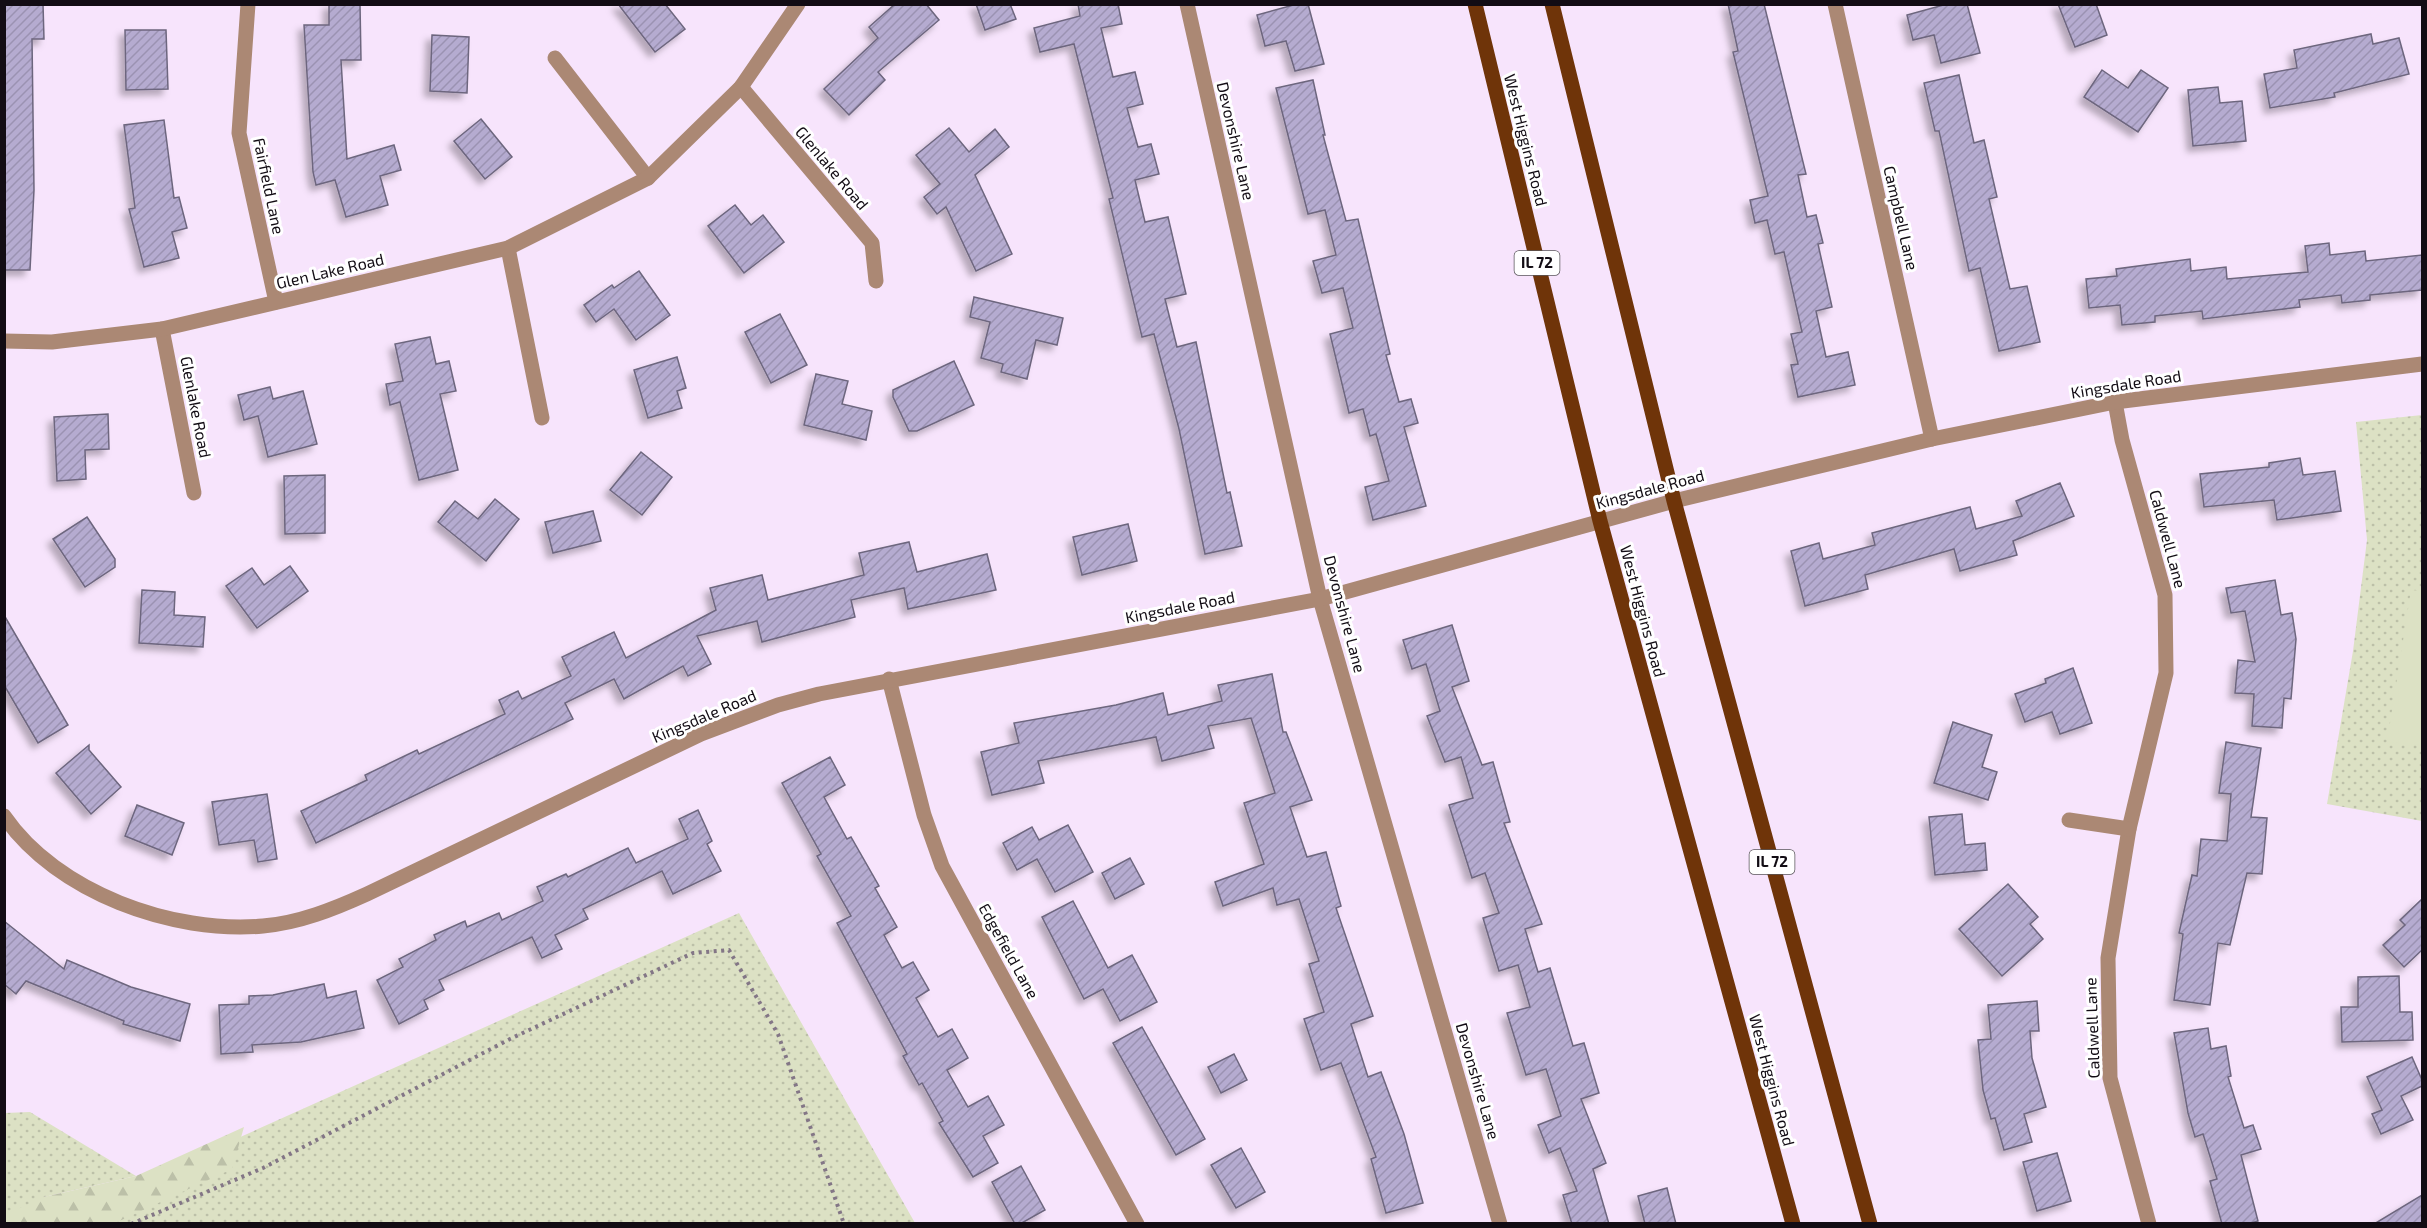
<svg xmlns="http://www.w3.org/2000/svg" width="2427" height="1228" font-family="'Exo 2',sans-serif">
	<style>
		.grass { fill: url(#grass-dots) }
		.forest { fill: url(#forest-firs) }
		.garden { fill: #dce1c4 }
		.building { fill: url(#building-hatch); stroke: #6d667e; stroke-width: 1.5; filter: url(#shadow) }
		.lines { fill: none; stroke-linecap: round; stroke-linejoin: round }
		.path { stroke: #837686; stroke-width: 4; stroke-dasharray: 3 4.5; stroke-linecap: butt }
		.street { stroke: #ab8874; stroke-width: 15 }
		.primary { stroke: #6f3409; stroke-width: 15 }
		.labels { text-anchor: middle; stroke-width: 6; stroke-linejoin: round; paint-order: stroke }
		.shield { fill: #fff; stroke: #59555a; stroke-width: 1.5 }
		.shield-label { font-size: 15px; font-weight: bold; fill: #120c14 }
		.street-label { font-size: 16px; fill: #120c14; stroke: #fff }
	</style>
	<defs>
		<pattern id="grass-dots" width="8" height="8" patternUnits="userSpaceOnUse" patternTransform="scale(1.5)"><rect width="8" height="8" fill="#dce1c4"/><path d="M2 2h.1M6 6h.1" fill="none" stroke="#bcc0a8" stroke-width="1.8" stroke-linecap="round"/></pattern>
		<pattern id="forest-firs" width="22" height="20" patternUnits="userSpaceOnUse" patternTransform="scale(1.5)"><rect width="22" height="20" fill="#dce1c4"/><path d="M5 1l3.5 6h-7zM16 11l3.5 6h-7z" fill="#bcc0a8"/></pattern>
		<pattern id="building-hatch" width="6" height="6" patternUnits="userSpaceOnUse" patternTransform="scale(1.5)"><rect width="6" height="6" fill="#b5abd0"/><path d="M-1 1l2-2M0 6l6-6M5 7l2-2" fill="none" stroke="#9b92b2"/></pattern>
		<filter id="shadow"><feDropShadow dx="-5.5" dy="5.5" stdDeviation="3" flood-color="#0004"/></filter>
	</defs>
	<rect width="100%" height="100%" fill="#f7e4fc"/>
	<g class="grass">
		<polygon points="2422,415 2422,821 2327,804 2353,651 2367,540 2356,422"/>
		<polygon points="739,913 915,1223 5,1224 5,1113 30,1112 136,1176 44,1197 149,1178"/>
	</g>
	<polygon class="forest" points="244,1127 232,1169 115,1223 5,1223 5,1216 9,1213 44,1197 136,1176"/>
	<polygon class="garden" points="2411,590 2422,591 2422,745 2387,742"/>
	<g class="building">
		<polygon points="4,4 43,4 44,39 32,39 34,190 30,270 4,270"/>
		<polygon points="329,4 360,4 361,60 341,60 347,159 394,145 401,170 380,176 388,205 346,217 335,180 316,185 313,172 304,25 329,25"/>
		<polygon points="618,4 665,4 685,29 655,52"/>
		<polygon points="895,4 926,4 939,20 878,72 885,80 849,115 824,89 878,38 869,27"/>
		<polygon points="976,4 1010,4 1016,19 985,30"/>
		<polygon points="1078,4 1118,4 1122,24 1101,28 1113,77 1135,72 1143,104 1127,108 1138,147 1151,144 1159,174 1135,180 1145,222 1168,217 1186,294 1165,299 1177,347 1196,342 1227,493 1230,492 1242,546 1205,554 1179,429 1154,334 1142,337 1109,199 1113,198 1074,44 1040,52 1034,28 1080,16"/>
		<polygon points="1297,4 1308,4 1324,64 1295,71 1286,41 1265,46 1257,15"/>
		<polygon points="1728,4 1764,4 1806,174 1798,175 1807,217 1816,215 1823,243 1818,244 1832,307 1816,311 1826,357 1848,352 1855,385 1798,397 1791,365 1798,364 1791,334 1802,332 1784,252 1775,254 1767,220 1755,223 1750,200 1768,196 1733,52 1738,51"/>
		<polygon points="1947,4 1967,4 1980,53 1941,63 1934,35 1913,40 1907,15"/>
		<polygon points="2058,4 2096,4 2107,35 2075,47"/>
		<polygon points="125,30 166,30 168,89 126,90"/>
		<polygon points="2371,34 2373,44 2399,38 2409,74 2334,93 2335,97 2270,108 2264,74 2297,68 2294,50"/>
		<polygon points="432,35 469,37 467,93 430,91"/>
		<polygon points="2102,70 2128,88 2141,70 2168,88 2138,132 2084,97"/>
		<polygon points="1959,75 1974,143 1984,140 1997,197 1989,199 2010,289 2027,286 2040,342 1999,351 1980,268 1969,271 1939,131 1935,131 1924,83"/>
		<polygon points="1313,80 1325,135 1323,135 1346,221 1358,219 1390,354 1386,355 1399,402 1411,399 1418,423 1404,427 1426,506 1373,520 1365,487 1389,481 1376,434 1370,436 1363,409 1349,413 1330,334 1353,328 1343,288 1322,293 1313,261 1336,255 1325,210 1308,214 1276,88"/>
		<polygon points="2218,87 2220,103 2242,101 2246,141 2193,146 2188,90"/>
		<polygon points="481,119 512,157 485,179 454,141"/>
		<polygon points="164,120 174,198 179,197 187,228 172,232 179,258 144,267 129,209 135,208 124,125"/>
		<polygon points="949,128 969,152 995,129 1009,147 975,175 1012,254 976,271 946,207 937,214 924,197 940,184 916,155"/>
		<polygon points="735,205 751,225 763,215 784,242 744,273 708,226"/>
		<polygon points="2329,243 2330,255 2365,251 2366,261 2422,255 2422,290 2370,295 2370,300 2342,303 2341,295 2299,300 2300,307 2203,319 2202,311 2155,316 2155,322 2122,325 2120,305 2089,308 2086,279 2117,276 2116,269 2190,259 2191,271 2226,267 2227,279 2308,272 2305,246"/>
		<polygon points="639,271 670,315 636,340 614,309 596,322 584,305 612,285 614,288"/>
		<polygon points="974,297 1063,318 1057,345 1036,340 1027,379 1001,372 1003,364 981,358 990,322 970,317"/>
		<polygon points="780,314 807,365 771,383 745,332"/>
		<polygon points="430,337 436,364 449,361 456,391 440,394 458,470 419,480 400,402 390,405 386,384 403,381 395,344"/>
		<polygon points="677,357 686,388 677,391 682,408 648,418 634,370"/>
		<polygon points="954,361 974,405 917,431 909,431 893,397 893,390"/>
		<polygon points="816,374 848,381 842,404 872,411 866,440 804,425"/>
		<polygon points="270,387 273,399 303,391 317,444 268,457 258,416 244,420 238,395"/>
		<polygon points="108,414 109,449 85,450 86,479 57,481 54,417"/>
		<polygon points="641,452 672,477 642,515 610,490"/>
		<polygon points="2300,458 2303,475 2335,471 2341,511 2277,520 2274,500 2204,507 2200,474 2269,467 2269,463"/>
		<polygon points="325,475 325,533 285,534 284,476"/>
		<polygon points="2060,483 2074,516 2013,541 2017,555 1960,571 1954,549 1865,575 1868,589 1805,606 1791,551 1819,543 1823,559 1875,545 1872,533 1970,507 1976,529 2022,516 2016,501"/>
		<polygon points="495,499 519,519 486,561 438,522 455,501 478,519"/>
		<polygon points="593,511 601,541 553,553 545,522"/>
		<polygon points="87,517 115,559 115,567 85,587 53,539"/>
		<polygon points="1128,524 1137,561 1082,575 1073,537"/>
		<polygon points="909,542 917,572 987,554 996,590 908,609 904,588 851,600 855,617 762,642 757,621 697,636 711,664 688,676 683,666 624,699 614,679 565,703 573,719 316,843 301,811 367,780 365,775 417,750 419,754 505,714 499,700 518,691 522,699 571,676 562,657 614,632 626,658 716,610 710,588 762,575 768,600 864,575 859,553"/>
		<polygon points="290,566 308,591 257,628 226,586 252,568 264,585"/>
		<polygon points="2275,580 2281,615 2292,613 2296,639 2291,699 2284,698 2282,728 2252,726 2254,694 2235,693 2238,660 2255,662 2245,611 2231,613 2226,588"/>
		<polygon points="142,590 175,592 174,615 205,617 203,647 139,643"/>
		<polygon points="4,615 68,725 38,743 4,685"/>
		<polygon points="1452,625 1469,681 1452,687 1482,765 1493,762 1510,822 1504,823 1542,924 1525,929 1538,972 1550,968 1573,1046 1584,1043 1599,1093 1581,1099 1606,1163 1593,1169 1609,1224 1572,1224 1563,1195 1577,1191 1560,1148 1549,1153 1538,1125 1561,1116 1546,1069 1526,1075 1507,1013 1530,1007 1518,965 1499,971 1483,918 1499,913 1485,873 1472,878 1449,805 1473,798 1461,757 1445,762 1427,716 1440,711 1426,664 1412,669 1403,640"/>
		<polygon points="2073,668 2092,723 2060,734 2052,712 2025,722 2015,694 2046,683 2045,679"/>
		<polygon points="1272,674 1283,732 1286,732 1312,800 1290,807 1307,857 1326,852 1341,906 1336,908 1373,1016 1351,1024 1368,1077 1381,1072 1404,1134 1423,1203 1386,1213 1371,1159 1376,1157 1341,1063 1321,1070 1304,1019 1324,1012 1309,964 1319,961 1299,899 1277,905 1273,888 1223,906 1215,882 1264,864 1244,803 1275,793 1251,718 1208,726 1214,748 1162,761 1156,737 1038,761 1044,783 992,795 981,752 1019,743 1014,723 1116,705 1163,693 1168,715 1222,701 1218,685"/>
		<polygon points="1953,722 1992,735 1982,767 1997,772 1988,800 1934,783"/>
		<polygon points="2226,742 2261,748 2251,817 2267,818 2262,874 2247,873 2230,945 2218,943 2210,1005 2174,1000 2183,934 2179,933 2192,875 2197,876 2201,839 2227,841 2231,794 2219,793"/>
		<polygon points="89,745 89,750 121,787 91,814 56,773"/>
		<polygon points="830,757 845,785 824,797 847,839 851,837 879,886 875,888 897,927 884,935 902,968 913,962 929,990 916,998 938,1037 952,1029 968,1058 947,1070 968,1107 988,1096 1004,1125 983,1136 998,1163 973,1177 939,1123 943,1121 922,1083 919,1085 903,1056 907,1054 837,923 851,916 817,856 821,854 782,783"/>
		<polygon points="267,794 277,859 258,862 254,840 219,845 212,802"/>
		<polygon points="137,805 184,823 172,855 125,836"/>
		<polygon points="698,810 712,841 707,844 721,871 673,894 662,871 583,909 588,919 555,935 562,949 542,958 532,937 439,980 444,990 424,1000 428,1009 399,1024 377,980 403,967 399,959 436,940 434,935 465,921 467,927 499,913 502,920 543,901 537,887 566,874 568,877 628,848 636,863 688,839 679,819"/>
		<polygon points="1962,814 1965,845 1985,843 1987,870 1935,875 1929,817"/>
		<polygon points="1068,825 1093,872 1055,892 1037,859 1017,870 1003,843 1032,827 1039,840"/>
		<polygon points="1130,858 1144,884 1115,899 1102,873"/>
		<polygon points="2008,884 2038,917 2030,924 2043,939 2002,976 1959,929"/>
		<polygon points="2422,899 2422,950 2404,967 2383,945 2405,925 2400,920"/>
		<polygon points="1073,901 1108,968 1132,955 1157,1002 1120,1021 1103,989 1084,999 1042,917"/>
		<polygon points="4,921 64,969 67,960 131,987 190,1004 180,1041 123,1024 124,1021 26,981 16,994 4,984"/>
		<polygon points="2399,976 2400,1012 2412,1012 2413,1040 2342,1042 2341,1007 2358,1007 2358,977"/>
		<polygon points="324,984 327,998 356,991 364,1028 301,1042 252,1045 253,1052 221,1054 219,1005 249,1004 249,996 273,995"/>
		<polygon points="2037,1001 2039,1031 2030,1031 2032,1058 2046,1107 2024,1114 2032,1142 2004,1150 1995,1118 1991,1119 1983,1090 1978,1040 1991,1039 1988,1005"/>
		<polygon points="1142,1027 1205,1139 1176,1155 1113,1043"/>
		<polygon points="2208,1028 2211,1049 2226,1046 2231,1076 2228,1077 2244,1128 2253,1125 2261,1149 2241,1155 2258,1221 2248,1224 2222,1224 2210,1181 2217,1179 2203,1134 2195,1137 2188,1113 2174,1033"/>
		<polygon points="1234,1054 1247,1080 1221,1093 1208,1067"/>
		<polygon points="2412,1057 2422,1080 2422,1086 2401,1096 2413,1120 2381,1134 2372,1114 2382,1110 2367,1077"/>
		<polygon points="1241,1148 1265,1192 1236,1208 1211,1165"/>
		<polygon points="2057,1153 2071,1201 2037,1211 2023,1162"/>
		<polygon points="1021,1166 1045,1210 1020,1224 1015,1224 992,1182"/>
		<polygon points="1667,1188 1676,1224 1645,1224 1638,1196"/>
		<polygon points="2422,1195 2422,1224 2374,1224"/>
	</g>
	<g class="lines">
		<polyline class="path" points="131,1224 263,1168 510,1039 693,953 729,950 778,1034 844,1224"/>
		<g class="street">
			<polyline points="248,4 239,133 276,302"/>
			<polyline points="1187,4 1320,599 1500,1224"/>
			<polyline points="1835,4 1932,439"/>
			<polyline points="555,58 648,178"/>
			<polyline points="741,87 872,243 876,281"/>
			<polyline points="508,248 542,418"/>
			<polyline points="162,329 194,493"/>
			<polyline points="4,341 52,342 162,329 508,248 648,178 741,87 798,4"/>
			<polyline points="2115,402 2122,440 2165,595 2166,673 2129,829 2108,958 2110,1078 2149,1224"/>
			<polyline points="889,679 924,815 942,866 1137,1224"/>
			<path d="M 4,816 C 57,893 173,934 263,926 C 299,923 334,909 367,894 L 701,734 L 778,705 L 819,694 L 1320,599 L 1674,501 L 1932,439 L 2115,402 L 2422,364"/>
			<polyline points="2069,820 2129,829"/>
		</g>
		<g class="primary">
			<polyline points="1475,4 1600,521 1793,1224"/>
			<polyline points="1552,4 1674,501 1870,1224"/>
		</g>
	</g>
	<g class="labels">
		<g class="shield">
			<rect x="1514.5" y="251" width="45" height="24" rx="4.5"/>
			<rect x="1749.5" y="850" width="45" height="24" rx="4.5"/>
		</g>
		<g class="shield-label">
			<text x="1537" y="268">IL 72</text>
			<text x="1772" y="867">IL 72</text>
		</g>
		<g class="street-label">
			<text transform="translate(1526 140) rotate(76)" y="6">West Higgins Road</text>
			<text transform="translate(1236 141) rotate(77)" y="6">Devonshire Lane</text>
			<text transform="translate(832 168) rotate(50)" y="6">Glenlake Road</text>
			<text transform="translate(269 186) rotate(78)" y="6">Fairfield Lane</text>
			<text transform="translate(1901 218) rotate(77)" y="6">Campbell Lane</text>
			<text transform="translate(330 271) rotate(-13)" y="6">Glen Lake Road</text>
			<text transform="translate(2126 384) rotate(-9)" y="6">Kingsdale Road</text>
			<text transform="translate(196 407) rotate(79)" y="6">Glenlake Road</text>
			<text transform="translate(1650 489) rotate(-15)" y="6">Kingsdale Road</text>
			<text transform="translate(2168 539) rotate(75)" y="6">Caldwell Lane</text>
			<text transform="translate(1180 607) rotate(-11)" y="6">Kingsdale Road</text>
			<text transform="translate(1643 611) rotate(75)" y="6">West Higgins Road</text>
			<text transform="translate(1345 614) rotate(75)" y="6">Devonshire Lane</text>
			<text transform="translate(704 716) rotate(-23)" y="6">Kingsdale Road</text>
			<text transform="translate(1009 951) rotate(61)" y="6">Edgefield Lane</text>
			<text transform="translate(2092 1028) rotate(-92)" y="6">Caldwell Lane</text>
			<text transform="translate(1772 1080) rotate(75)" y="6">West Higgins Road</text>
			<text transform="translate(1478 1081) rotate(74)" y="6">Devonshire Lane</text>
		</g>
	</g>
	<rect width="2427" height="1228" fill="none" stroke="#120c14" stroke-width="12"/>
</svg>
